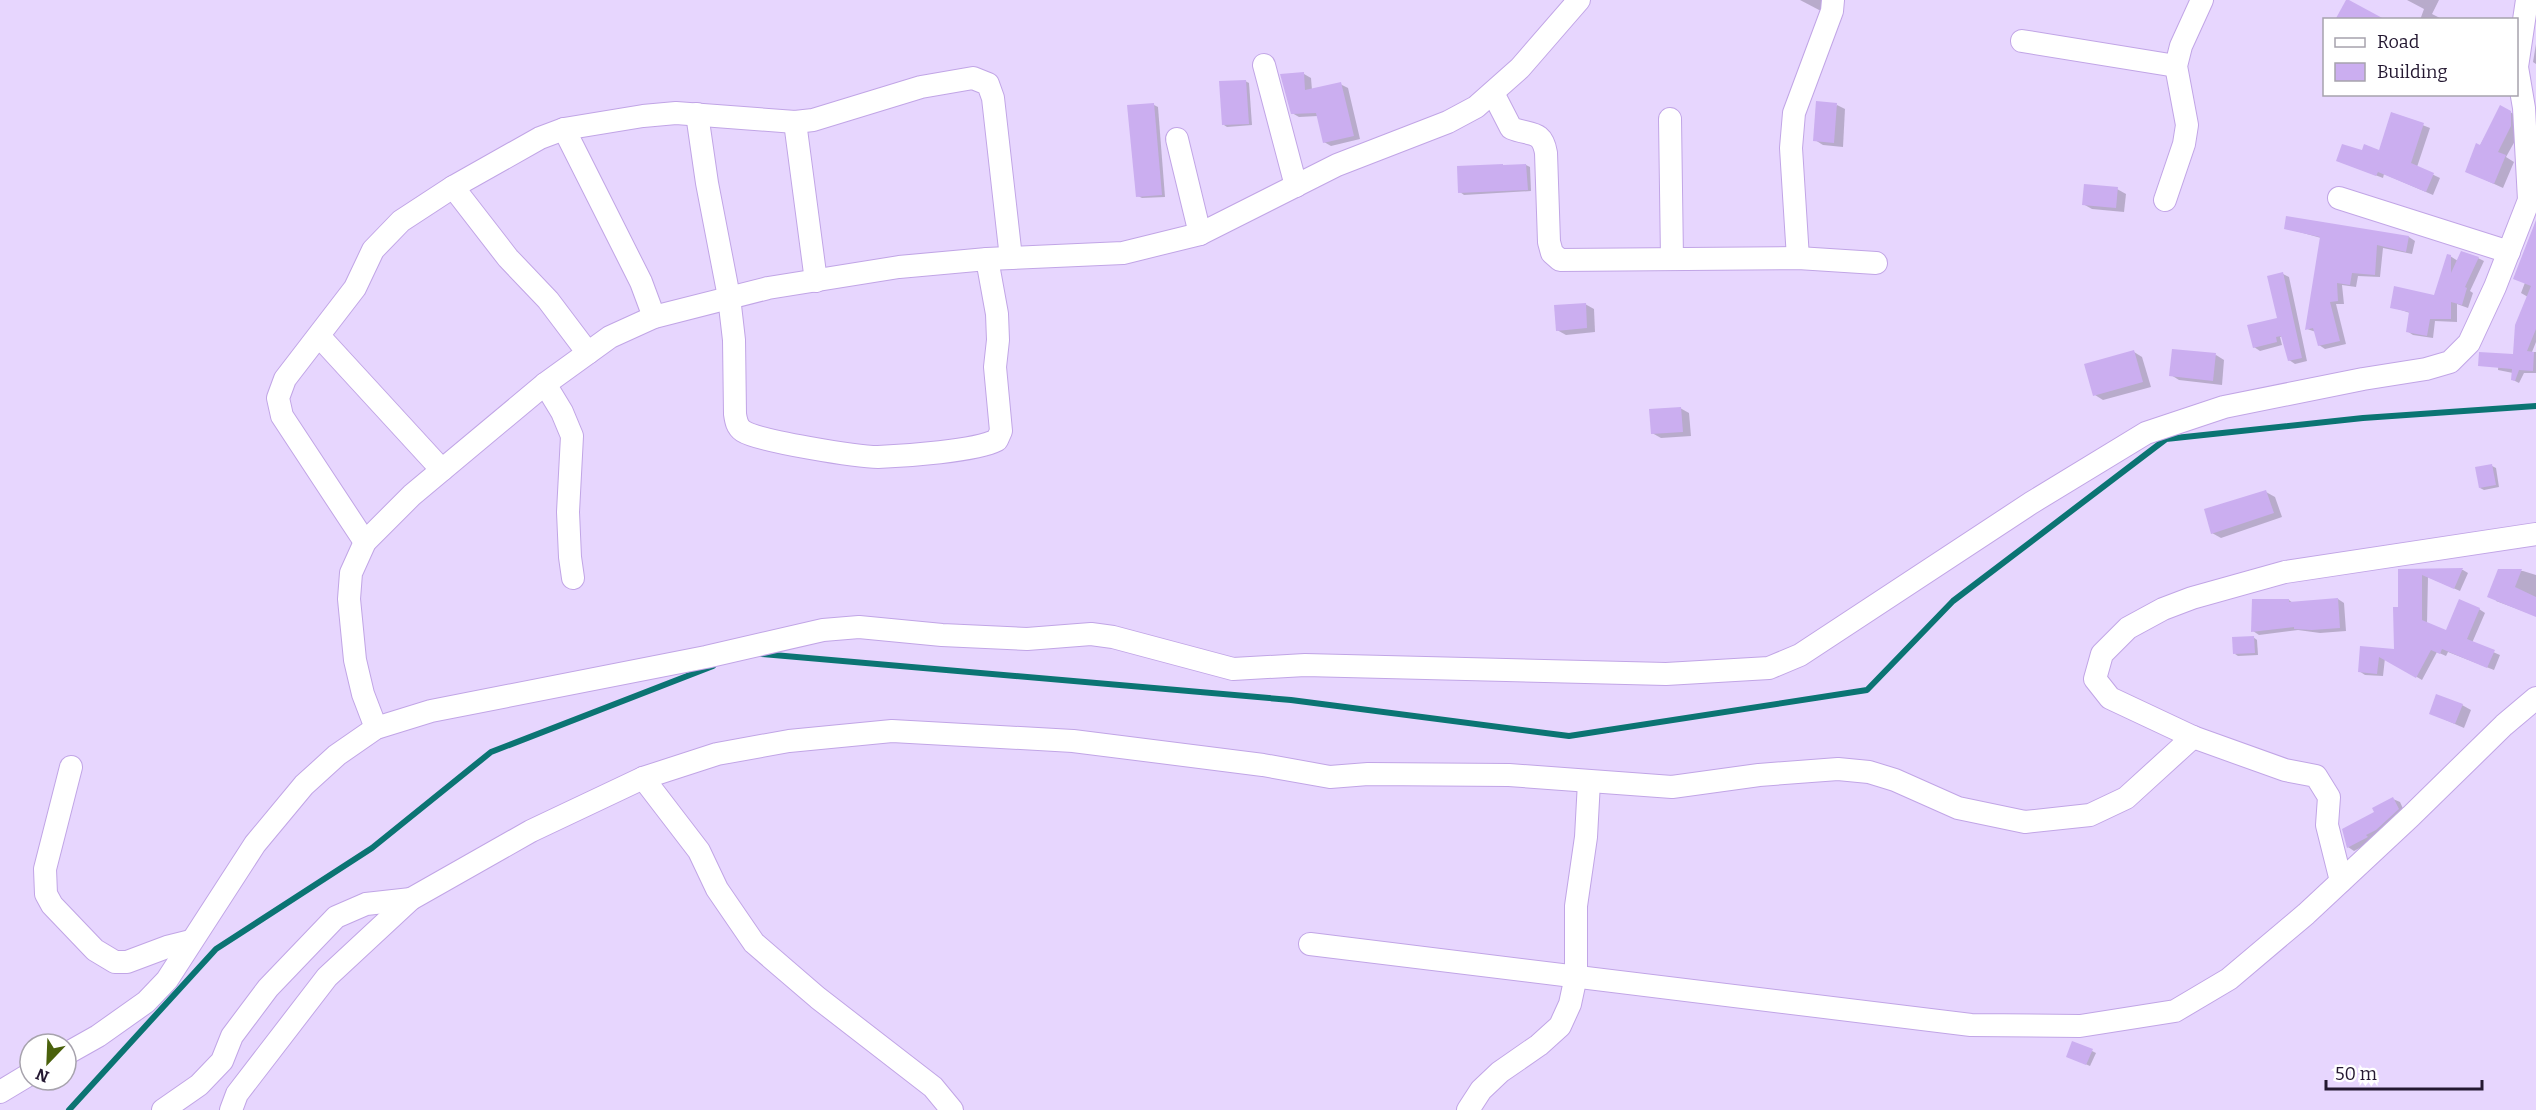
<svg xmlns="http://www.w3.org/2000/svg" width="2536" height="1110" font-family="Bitter,serif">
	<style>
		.shadow { fill: #0003 }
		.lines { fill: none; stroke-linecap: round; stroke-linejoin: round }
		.stream { stroke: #0b7473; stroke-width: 6 }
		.building { fill: #cbaef0 }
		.minor-casing { stroke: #c1a5e6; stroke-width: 24 }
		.minor { stroke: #fff; stroke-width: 22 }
	</style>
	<rect width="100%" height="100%" fill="#e7d6fe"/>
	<g class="shadow">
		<polygon points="1800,0 1827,0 1821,11"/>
		<polygon points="2407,0 2439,0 2432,14 2444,20 2420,20 2424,9"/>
		<polygon points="2536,44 2536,64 2533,62"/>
		<polygon points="1304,74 1311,78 1312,90 1340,84 1348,88 1360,139 1331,146 1324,142 1318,116 1299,117 1292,113"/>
		<polygon points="1245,81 1249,83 1252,125 1227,127 1224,125"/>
		<polygon points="1154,105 1158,107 1165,197 1142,198 1138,196"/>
		<polygon points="1837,105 1845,109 1843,147 1823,145 1815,140"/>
		<polygon points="2501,107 2519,117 2520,132 2506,157 2514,162 2503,188 2466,171"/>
		<polygon points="2392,113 2430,128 2417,167 2440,178 2433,195 2384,174 2383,178 2338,161 2362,152 2380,152"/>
		<polygon points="1526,165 1530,167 1531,191 1464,195 1460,192"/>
		<polygon points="2117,189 2126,194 2124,212 2092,209 2083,204"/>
		<polygon points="2288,218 2409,237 2415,241 2412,254 2383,248 2380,277 2358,276 2356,287 2342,285 2344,304 2336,304 2346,344 2325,349 2319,345 2316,332 2307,329 2321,238 2285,228"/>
		<polygon points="2536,254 2536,342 2532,352 2536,352 2536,373 2524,373 2519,383 2513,380 2513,373 2498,370 2499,355 2514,355 2528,297 2521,293"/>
		<polygon points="2450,256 2458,261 2478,258 2484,261 2470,291 2473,293 2468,308 2457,304 2457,322 2435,321 2433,338 2413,335 2407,331 2410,313 2392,307 2435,297"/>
		<polygon points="2283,274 2289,277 2307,361 2295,364 2289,360 2283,336 2280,337 2282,345 2260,351 2254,347 2279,319"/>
		<polygon points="1585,304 1594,309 1595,332 1566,335 1557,330"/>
		<polygon points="2134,352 2142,357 2151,387 2103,400 2095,395"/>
		<polygon points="2216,355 2224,360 2222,385 2179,380 2171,375"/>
		<polygon points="1680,408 1689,413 1691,436 1661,438 1652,433"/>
		<polygon points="2492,466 2496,468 2499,487 2484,490 2480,488"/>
		<polygon points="2266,492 2275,497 2282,517 2221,538 2212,533"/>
		<polygon points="2400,570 2463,570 2468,573 2460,591 2428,577 2427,624 2447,632 2479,609 2485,613 2472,643 2500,655 2494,670 2448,652 2446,656 2437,652 2422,680 2385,658 2383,676 2365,675 2359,671 2361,648 2396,650 2400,609"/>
		<polygon points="2499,570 2523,571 2536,575 2536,616 2496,601"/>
		<polygon points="2338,599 2344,603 2346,631 2320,633 2298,630 2259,635 2253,631 2289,600 2293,603"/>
		<polygon points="2253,637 2257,640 2258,655 2238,656 2235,654"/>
		<polygon points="2462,705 2471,710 2464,728 2430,713"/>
		<polygon points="2393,799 2400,802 2405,813 2373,841 2354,851 2348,847 2377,813"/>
		<polygon points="2092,1051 2096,1053 2090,1066 2071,1058"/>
	</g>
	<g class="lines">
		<g class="stream">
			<polyline points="762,654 1291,700 1569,736 1867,690 1953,601 2166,439 2363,418 2536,406"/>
			<polyline points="69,1110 216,949 372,848 491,752 713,666"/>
		</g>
	</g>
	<g class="building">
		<polygon points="2346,0 2349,0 2386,20 2335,20"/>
		<polygon points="1304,72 1305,90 1341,82 1354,136 1323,143 1316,113 1291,114 1280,74"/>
		<polygon points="1246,80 1249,124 1222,125 1219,81"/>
		<polygon points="1816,101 1837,103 1834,143 1813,141"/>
		<polygon points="1154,103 1162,195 1136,197 1127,105"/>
		<polygon points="2500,105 2511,111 2511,126 2498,152 2506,155 2494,184 2465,172 2476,143 2480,145"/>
		<polygon points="2391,112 2424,123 2411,163 2434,173 2426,192 2378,172 2376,176 2336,161 2342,144 2362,150 2364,144 2379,150"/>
		<polygon points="1503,164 1503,165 1526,164 1528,190 1458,193 1457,166"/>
		<polygon points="2084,184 2118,187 2116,208 2082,205"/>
		<polygon points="2286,216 2409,236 2406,252 2377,245 2375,275 2352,273 2350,285 2337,283 2338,301 2330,302 2340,341 2318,346 2313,328 2305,330 2320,237 2284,229"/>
		<polygon points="2536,220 2536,329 2527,351 2534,352 2533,371 2519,370 2515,381 2511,380 2512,369 2478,366 2479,352 2513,354 2515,325 2531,286 2513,279"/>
		<polygon points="2461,251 2479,257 2465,287 2467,288 2462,305 2451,302 2451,319 2430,319 2427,336 2406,332 2409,312 2390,308 2394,286 2434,295 2447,254 2451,255 2451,273"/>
		<polygon points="2283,272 2302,358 2288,361 2281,336 2276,337 2277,342 2253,348 2247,325 2277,318 2267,276"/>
		<polygon points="1586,303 1587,328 1556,331 1554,305"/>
		<polygon points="2172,349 2216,353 2213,381 2169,376"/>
		<polygon points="2134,350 2143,382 2093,396 2084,364"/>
		<polygon points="1681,407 1683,432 1651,434 1649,409"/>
		<polygon points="2492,464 2496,485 2479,488 2475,467"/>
		<polygon points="2266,490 2274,513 2211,534 2204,509"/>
		<polygon points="2463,568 2454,589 2422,575 2422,620 2446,630 2459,599 2480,608 2467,639 2495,650 2487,668 2442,649 2440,654 2431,650 2416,678 2379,657 2377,674 2358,672 2360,646 2394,649 2393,607 2398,607 2398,569"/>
		<polygon points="2498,569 2522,569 2515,587 2536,597 2536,617 2487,597"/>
		<polygon points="2338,598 2340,628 2312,630 2294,629 2294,627 2251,632 2252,599 2289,599 2289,602"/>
		<polygon points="2254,636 2255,653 2233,654 2232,637"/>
		<polygon points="2436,694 2463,704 2455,724 2429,714"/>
		<polygon points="2393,797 2399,809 2376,830 2366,835 2368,837 2347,848 2342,829 2374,812 2372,808"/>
		<polygon points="2072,1041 2093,1049 2086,1065 2066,1057"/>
	</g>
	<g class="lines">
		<g class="minor-casing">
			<g id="minor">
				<polyline points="2022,41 2176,66"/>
				<polyline points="1264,65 1296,186"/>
				<path d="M 1493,93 L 1511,128 C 1530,136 1542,129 1546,153 L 1549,242 L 1552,253 L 1560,260 L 1798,258 L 1876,263"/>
				<path d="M 697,114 L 707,183 L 729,297 L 734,340 L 735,414 C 736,421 737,427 743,431 C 758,441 858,457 878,457 C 905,456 976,451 997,440 L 1001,431 L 995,367 L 998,340 L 997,314 L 987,259"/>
				<polyline points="1670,119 1672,259"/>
				<polyline points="795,122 816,281"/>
				<polyline points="564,129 641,282 654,317"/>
				<polyline points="1177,139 1200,234"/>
				<polyline points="453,187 508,258 548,300 588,353"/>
				<polyline points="2339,198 2509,252"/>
				<polyline points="2165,200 2184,144 2187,125 2176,66 2181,46 2202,0"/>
				<polyline points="1798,258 1791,148 1794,113 1832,11 1833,0"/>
				<polyline points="319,336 442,470"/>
				<polyline points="545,384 562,412 572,436 568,512 570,557 573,578"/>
				<polyline points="365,542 282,416 278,398 285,379 355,288 373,250 401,221 453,187 540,138 564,129 643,116 676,113 795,122 813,120 921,87 973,78 988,84 993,98 1011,258"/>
				<polyline points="376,728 363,694 355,660 349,599 351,573 365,542 412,495 545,384 610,337 654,317 768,288 899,267 987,259 1123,253 1200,234 1337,165 1448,122 1476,107 1520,68 1579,0"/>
				<polyline points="71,767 45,869 46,894 52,905 95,950 115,962 127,962 167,947 191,941"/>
				<polyline points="643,778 699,851 717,889 754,943 818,998 933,1087 952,1110"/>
				<polyline points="2341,881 2327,825 2329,797 2316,776 2285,770 2193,737 2110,698 2095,679 2102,654 2128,628 2163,609 2192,598 2285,572 2536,534"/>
				<polyline points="1310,944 1971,1025 2080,1026 2175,1011 2229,979 2306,914 2411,816 2504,725 2536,698"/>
				<polyline points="66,1054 98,1036 146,1002 167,980 255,844 304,785 337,755 376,728 431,711 706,657 823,630 859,627 942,635 1027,639 1091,634 1113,637 1233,669 1305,665 1666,674 1769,668 1800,655 2031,503 2146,433 2224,407 2363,379 2426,369 2450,362 2469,343 2495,287 2529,200 2524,108 2517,67 2527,0"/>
				<polyline points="0,1092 30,1074"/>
				<polyline points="163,1110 199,1085 222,1061 232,1036 268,988 336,917 366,904 411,899"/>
				<polyline points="231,1110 237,1094 327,977 411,899 531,831 643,778 717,754 789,741 892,731 1073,741 1263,765 1330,777 1368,774 1509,775 1672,787 1759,775 1838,769 1869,772 1895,780 1958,808 2025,822 2090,815 2126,798 2193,737"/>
				<polyline points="1468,1110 1481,1090 1500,1072 1539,1045 1560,1026 1570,1004 1576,976 1576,906 1586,837 1589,782"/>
			</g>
		</g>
		<use href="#minor" class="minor"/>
	</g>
	<rect x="2323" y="18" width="195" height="78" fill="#ffffff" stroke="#a7a3ad" stroke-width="1.5"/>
	<rect x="2335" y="38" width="30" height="9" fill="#ffffff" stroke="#a7a3ad" stroke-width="1.5"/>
	<text x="2377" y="48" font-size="18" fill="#241831">Road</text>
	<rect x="2335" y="63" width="30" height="18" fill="#cbaef0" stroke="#a7a3ad" stroke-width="1.5"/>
	<text x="2377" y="78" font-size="18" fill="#241831">Building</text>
	<g transform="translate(48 1062) rotate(203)"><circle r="28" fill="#ffffff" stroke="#a7a3ad" stroke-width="1.5"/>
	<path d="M0-4.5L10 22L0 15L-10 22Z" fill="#4a610c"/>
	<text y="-9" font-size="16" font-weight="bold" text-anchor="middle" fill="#241831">N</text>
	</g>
	<path d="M2326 1080v9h156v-9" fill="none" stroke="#241831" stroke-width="3"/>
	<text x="2335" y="1080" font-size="18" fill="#241831" stroke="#ffffff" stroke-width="4.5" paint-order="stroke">50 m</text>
</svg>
